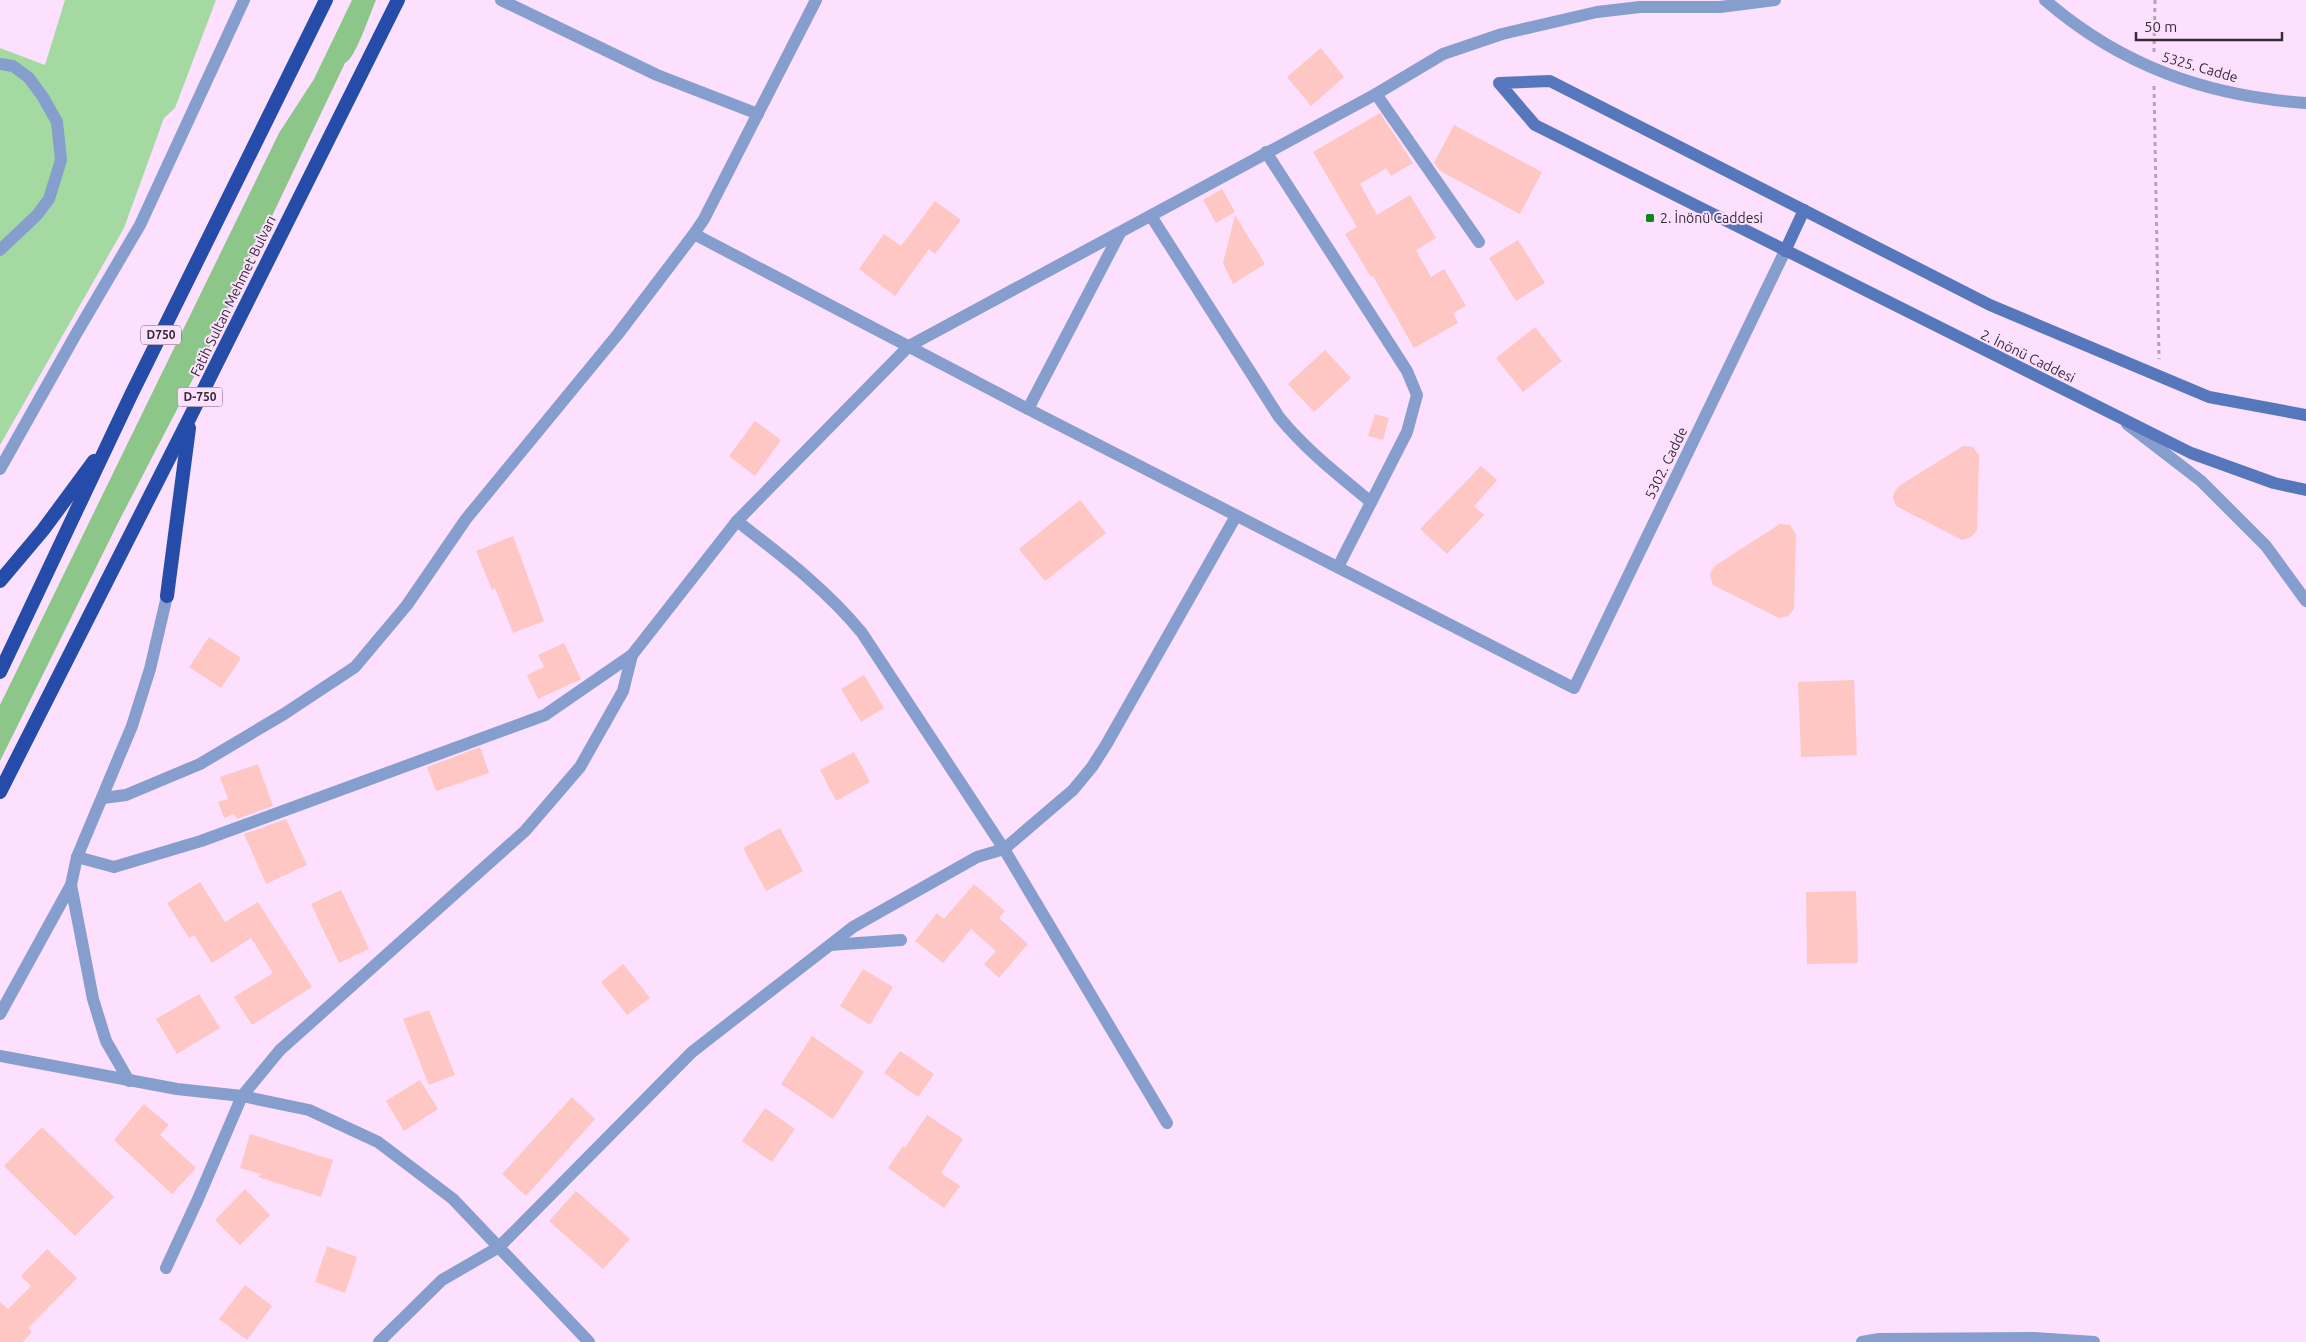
<svg xmlns="http://www.w3.org/2000/svg" width="2306" height="1342" font-family="Ubuntu,sans-serif">
	<style>
		.green { fill: #a5d9a2 }
		.forest { fill: #8cc789 }
		.building { fill: #fec7c3 }
		.lines { fill: none; stroke-linecap: round; stroke-linejoin: round }
		.path { stroke: #b7a1b8; stroke-width: 3; stroke-dasharray: 4 4; stroke-linecap: butt }
		.minor { stroke: #869ecd; stroke-width: 12 }
		.tertiary { stroke: #869ecd; stroke-width: 12 }
		.secondary { stroke: #5677bc; stroke-width: 12 }
		.trunk { stroke: #244ca8; stroke-width: 14 }
		.poi-dot { fill: #078b16; stroke: #fce0fe; stroke-width: 2 }
		.labels { text-anchor: middle; stroke-width: 4; stroke-linejoin: round; paint-order: stroke }
		.shield { fill: #fce0fe; stroke: #716172; stroke-width: 1 }
		.shield-label { font-size: 12px; font-weight: bold; fill: #352b36 }
		.street-label { font-size: 14px; fill: #352b36; stroke: #fce0fe }
		.poi-label { font-size: 14px; fill: #352b36; stroke: #fce0fe; text-anchor: start }
	</style>
	<rect width="100%" height="100%" fill="#fce0fe"/>
	<polygon class="green" points="65,0 216,0 175,108 164,118 124,228 0,445 0,48 45,65"/>
	<path class="forest" d="M 352,0 L 376,0 C 370,13 356,58 345,63 L 210,346 L 120,519 L 0,761 L 0,705 L 279,133 L 314,79 Z"/>
	<g class="building">
		<polygon points="1321,48 1344,77 1311,106 1287,77"/>
		<polygon points="1380,113 1413,163 1391,176 1386,168 1360,184 1377,215 1410,195 1436,238 1416,250 1431,277 1444,269 1466,306 1453,313 1458,323 1414,348 1373,276 1371,277 1345,234 1357,227 1313,152"/>
		<polygon points="1454,125 1542,172 1520,214 1440,171 1434,163"/>
		<polygon points="1222,189 1235,212 1216,223 1203,200"/>
		<polygon points="935,201 961,220 935,254 929,249 895,296 859,269 884,234 901,246"/>
		<polygon points="1235,215 1265,264 1233,284 1223,263"/>
		<polygon points="1518,240 1545,283 1516,301 1489,258"/>
		<polygon points="1535,327 1562,361 1523,392 1496,358"/>
		<polygon points="1325,350 1351,378 1314,412 1288,384"/>
		<polygon points="1375,414 1389,418 1383,440 1368,436"/>
		<polygon points="755,421 781,440 755,476 729,456"/>
		<polygon points="1963,446 1973,447 1979,455 1977,530 1971,537 1962,540 1896,506 1893,497 1894,493 1899,486"/>
		<polygon points="1481,466 1497,480 1474,506 1484,515 1447,554 1420,529"/>
		<polygon points="1080,500 1106,533 1045,581 1019,549"/>
		<polygon points="1780,524 1790,525 1796,534 1794,609 1788,616 1779,618 1713,585 1710,576 1711,571 1716,565"/>
		<polygon points="513,536 544,621 513,633 495,588 492,590 476,551"/>
		<polygon points="209,637 241,658 221,688 189,667"/>
		<polygon points="564,643 581,679 538,699 527,675 544,667 538,655"/>
		<polygon points="864,675 884,708 861,722 841,689"/>
		<polygon points="1854,680 1857,755 1801,757 1798,682"/>
		<polygon points="480,747 489,773 436,791 427,767"/>
		<polygon points="854,752 870,782 836,801 820,770"/>
		<polygon points="258,764 273,806 237,819 234,814 224,818 218,802 228,799 220,777"/>
		<polygon points="286,819 307,865 266,884 244,834"/>
		<polygon points="780,828 803,871 766,891 743,848"/>
		<polygon points="200,882 225,922 258,902 312,987 252,1025 234,997 273,973 251,938 212,963 194,935 189,938 167,903"/>
		<polygon points="974,884 1005,911 999,918 1028,944 999,978 984,964 996,951 971,929 943,963 915,941 937,913 944,919"/>
		<polygon points="341,890 369,949 339,963 311,904"/>
		<polygon points="1856,891 1858,963 1807,964 1806,892"/>
		<polygon points="623,964 650,998 627,1015 601,982"/>
		<polygon points="863,969 893,987 870,1025 840,1006"/>
		<polygon points="199,994 220,1028 177,1054 156,1019"/>
		<polygon points="429,1010 455,1075 429,1085 403,1019"/>
		<polygon points="812,1036 864,1072 833,1119 781,1084"/>
		<polygon points="900,1051 934,1074 918,1097 884,1073"/>
		<polygon points="420,1080 438,1109 404,1131 386,1101"/>
		<polygon points="572,1097 595,1119 526,1196 502,1174"/>
		<polygon points="144,1104 169,1125 160,1135 196,1168 172,1194 114,1140"/>
		<polygon points="765,1108 795,1129 772,1162 742,1141"/>
		<polygon points="927,1115 963,1139 941,1173 960,1186 944,1208 888,1168 903,1146 905,1148"/>
		<polygon points="42,1127 114,1197 75,1236 4,1166"/>
		<polygon points="250,1134 333,1160 321,1197 258,1177 261,1174 240,1168"/>
		<polygon points="245,1189 270,1215 240,1245 215,1220"/>
		<polygon points="576,1191 630,1239 603,1269 549,1221"/>
		<polygon points="327,1246 357,1257 345,1293 315,1282"/>
		<polygon points="47,1249 77,1278 28,1328 32,1332 23,1342 0,1342 0,1302 8,1309 31,1286 21,1276"/>
		<polygon points="245,1285 272,1306 247,1340 219,1319"/>
	</g>
	<g class="lines">
		<g class="path">
			<polyline points="2154,52 2155,0"/>
			<polyline points="2154,86 2159,359"/>
		</g>
		<g class="minor">
			<polyline points="501,0 657,75 758,114"/>
			<polyline points="816,0 704,219 694,234 1028,409 1574,688 1785,251"/>
			<path d="M 2045,0 C 2121,66 2207,96 2306,103"/>
			<polyline points="0,64 13,66 29,78 43,97 57,122 61,160 49,199 37,215 0,250"/>
			<polyline points="1376,94 1479,242"/>
			<polyline points="1266,152 1407,371 1417,395 1407,432 1338,567"/>
			<path d="M 1151,216 L 1279,417 C 1306,450 1338,475 1371,502"/>
			<polyline points="1028,409 1120,233"/>
			<polyline points="0,469 76,334 140,225 244,0"/>
			<path d="M 737,521 C 782,556 826,589 862,633 L 1004,849 L 1167,1123"/>
			<polyline points="103,798 126,795 200,764 284,714 355,667 407,605 466,519 618,334 694,234"/>
			<polyline points="77,857 114,867 201,841 545,715 632,655 737,521 909,346 1376,94 1443,54 1502,34 1597,12 1640,7 1720,7 1775,0"/>
			<polyline points="830,945 853,927 977,857 1004,849 1073,790 1092,767 1106,745 1236,516"/>
			<polyline points="0,1014 71,885"/>
			<polyline points="0,1056 177,1089 242,1096 309,1110 378,1142 453,1199 589,1342"/>
			<polyline points="129,1081 106,1041 93,999 71,885 77,857 132,726 150,669 167,596"/>
			<polyline points="166,1268 198,1199 242,1096 280,1050 525,831 580,767 623,691 632,655"/>
			<polyline points="379,1342 442,1280 499,1247 692,1052 755,1003 830,945 901,940"/>
			<polyline points="1862,1342 1879,1339 2034,1338 2094,1342"/>
		</g>
		<polyline class="tertiary" points="2127,424 2201,481 2266,546 2306,601"/>
		<g class="secondary">
			<polyline points="1785,251 1804,210"/>
			<polyline points="2306,415 2209,397 1990,305 1550,81 1499,83 1535,125 2191,453 2274,483 2306,490"/>
		</g>
		<g class="trunk">
			<polyline points="0,581 43,530 94,461"/>
			<polyline points="167,596 189,428"/>
			<polyline points="0,672 131,395 326,0"/>
			<polyline points="0,792 190,417 398,0"/>
		</g>
	</g>
	<rect class="poi-dot" x="1645" y="213" width="10" height="10" rx="2.5"/>
	<g class="labels">
		<g class="shield">
			<rect x="141" y="325.5" width="40" height="19" rx="4"/>
			<rect x="177.5" y="387.5" width="45" height="19" rx="4"/>
		</g>
		<g class="shield-label">
			<text x="161" y="339">D750</text>
			<text x="200" y="401">D-750</text>
		</g>
		<g class="street-label">
			<text transform="translate(2200 67) rotate(16)" y="5">5325. Cadde</text>
			<text transform="translate(233 296) rotate(-64)" y="5">Fatih Sultan Mehmet Bulvarı</text>
			<text transform="translate(2028 356) rotate(26)" y="5">2. İnönü Caddesi</text>
			<text transform="translate(1666 463) rotate(-64)" y="5">5302. Cadde</text>
		</g>
		<g class="poi-label">
			<text x="1660" y="223">2. İnönü Caddesi</text>
		</g>
	</g>
	<path d="M2136 32v8h146v-8" fill="none" stroke="#352b36" stroke-width="2.5"/>
	<text x="2144" y="32" font-size="15" fill="#352b36" stroke="#fce0fe" stroke-width="4" paint-order="stroke">50 m</text>
</svg>
